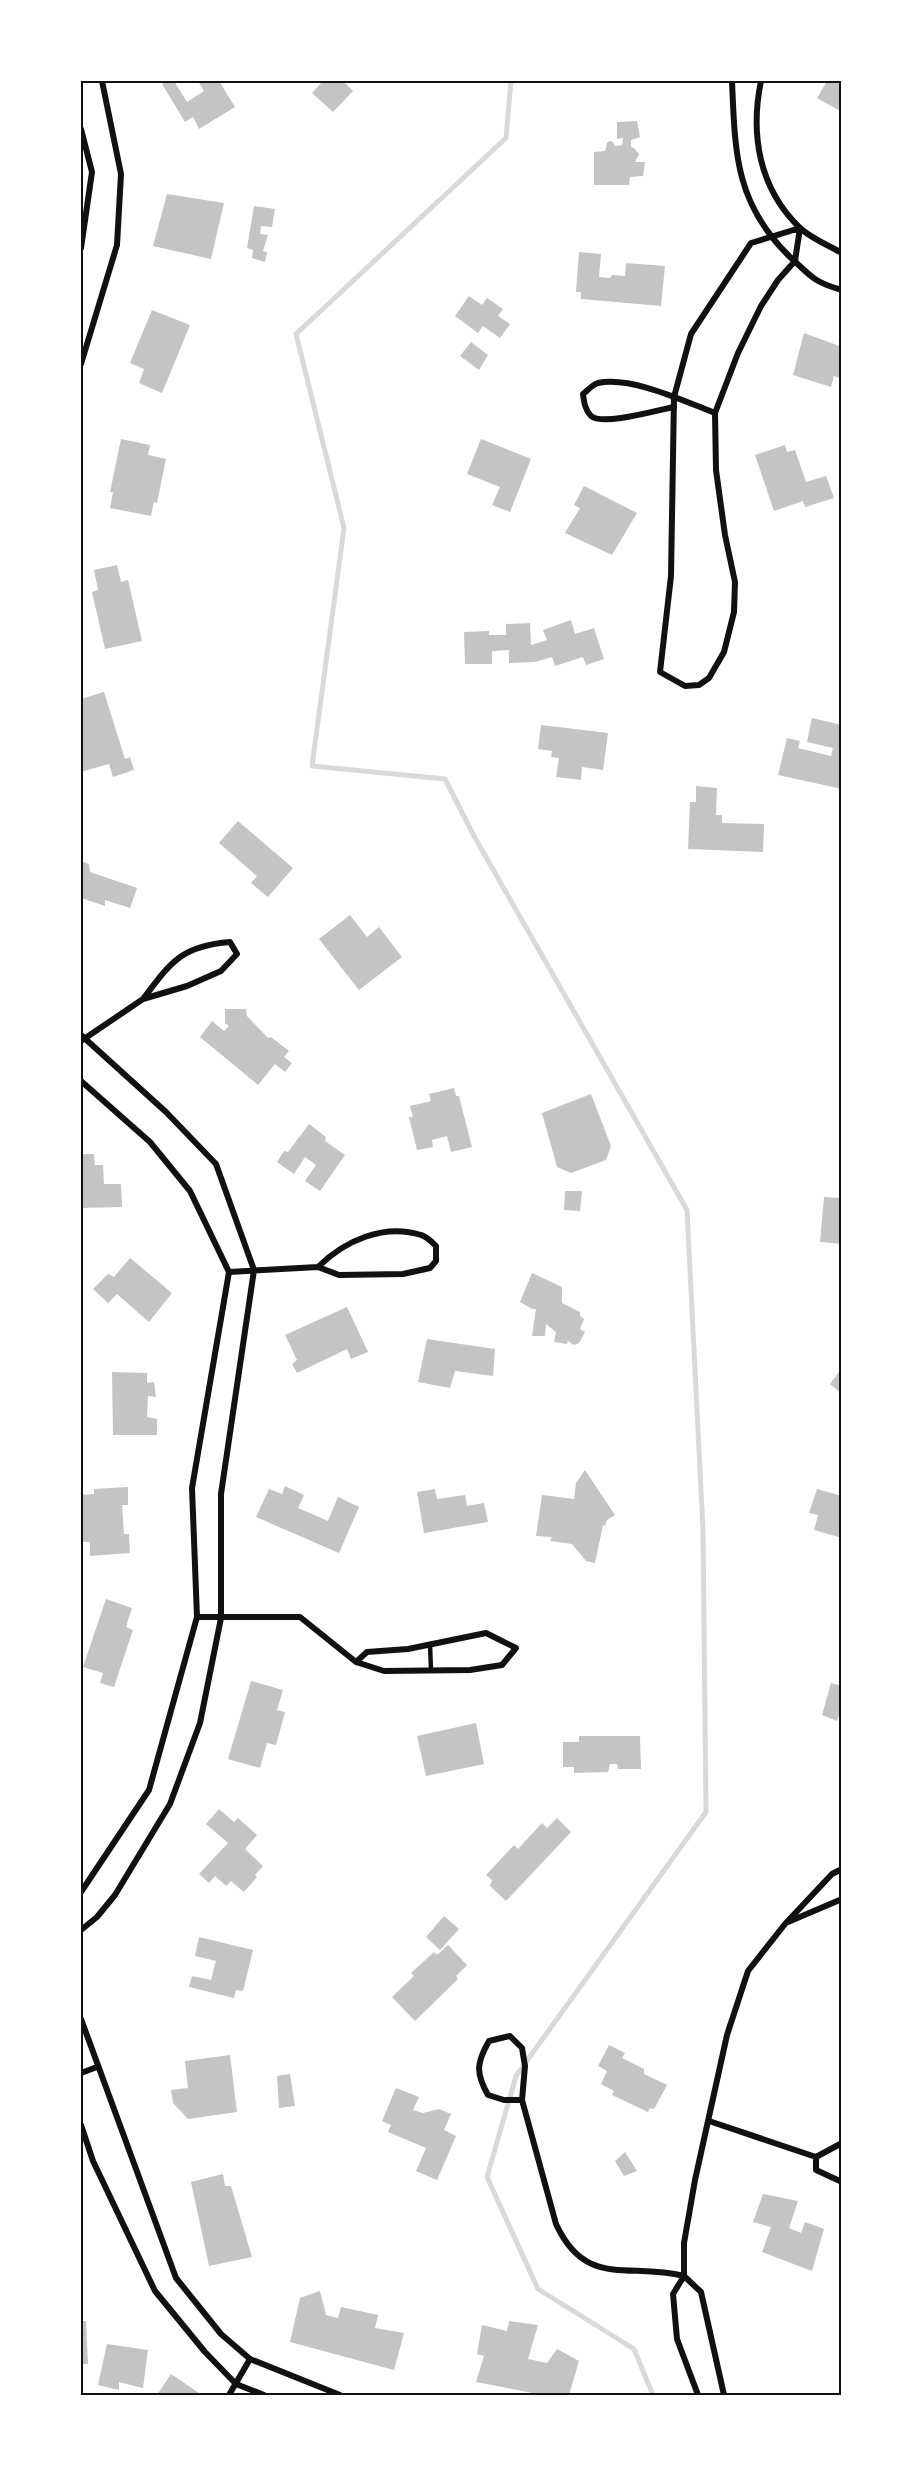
<svg xmlns="http://www.w3.org/2000/svg" width="923" height="2476" font-family="Lora,serif">
	<style>
		.lines { fill: none; stroke-linecap: round; stroke-linejoin: round }
		.stream { stroke: #d9d9d9; stroke-width: 5 }
		.building { fill: #c4c4c4 }
		.service { stroke: #111; stroke-width: 4.5 }
		.minor { stroke: #111; stroke-width: 6 }
		.neatline { fill: none; stroke: #111; stroke-width: 2 }
	</style>
	<rect width="100%" height="100%" fill="#fff"/>
	<g class="lines">
		<polyline class="stream" points="511,81 506,138 296,334 344,528 312,766 445,779 474,836 687,1210 703,1530 706,1812 516,2076 487,2177 538,2289 634,2349 653,2395"/>
	</g>
	<g class="building">
		<polygon points="167,81 174,81 187,102 204,91 198,81 219,81 235,107 199,129 193,117 185,122 162,84"/>
		<polygon points="323,81 343,81 353,91 333,112 312,93"/>
		<polygon points="827,81 837,81 842,84 842,112 817,98"/>
		<polygon points="637,121 640,137 631,140 631,147 634,148 639,154 635,162 645,162 643,176 630,177 629,185 594,185 594,152 605,151 607,143 610,141 613,142 615,146 622,145 623,138 617,139 617,122"/>
		<polygon points="167,194 224,203 211,259 153,246"/>
		<polygon points="254,206 275,209 272,227 261,226 260,234 268,235 263,251 267,252 265,262 252,258 253,250 247,248"/>
		<polygon points="579,252 601,254 599,277 610,278 612,275 625,276 626,263 665,266 661,306 581,299 581,292 576,292"/>
		<polygon points="469,296 482,305 487,298 503,309 498,316 510,324 500,338 483,326 478,333 455,316"/>
		<polygon points="152,310 190,325 162,393 139,383 144,369 130,363"/>
		<polygon points="804,333 842,347 842,379 834,376 831,387 793,375"/>
		<polygon points="471,342 488,355 479,370 460,356"/>
		<polygon points="121,439 150,445 148,455 166,459 157,503 154,502 151,516 110,508 113,492 110,492"/>
		<polygon points="481,439 531,459 510,512 492,505 500,487 467,474"/>
		<polygon points="785,445 787,452 795,450 806,482 826,476 834,498 805,507 803,501 774,511 755,455"/>
		<polygon points="584,486 637,513 612,555 565,533 580,508 574,505"/>
		<polygon points="117,565 121,582 128,580 142,641 105,649 92,592 98,590 94,570"/>
		<polygon points="571,620 575,634 594,628 604,659 586,665 583,657 555,666 552,657 535,662 509,663 509,650 492,651 492,664 465,664 464,632 489,631 489,635 506,635 506,624 530,623 531,645 547,640 543,630"/>
		<polygon points="104,692 125,759 130,757 134,770 113,777 109,764 81,772 81,699"/>
		<polygon points="812,718 842,725 842,789 778,775 787,738 800,741 798,748 831,756 833,748 807,742"/>
		<polygon points="541,725 608,733 603,770 582,767 581,780 556,777 559,758 551,757 552,751 538,749"/>
		<polygon points="696,786 717,788 716,815 722,815 722,823 764,824 763,852 688,849 690,802 696,802"/>
		<polygon points="238,821 293,868 268,897 251,883 257,876 219,843"/>
		<polygon points="81,861 89,864 90,872 137,888 130,908 105,900 105,906 81,898"/>
		<polygon points="350,915 367,937 379,927 402,957 359,990 319,939"/>
		<polygon points="225,1009 246,1009 247,1016 268,1038 271,1037 289,1051 284,1057 292,1063 285,1072 275,1064 258,1085 200,1037 212,1021 224,1031 229,1026 225,1023"/>
		<polygon points="454,1088 456,1096 459,1096 472,1147 451,1152 447,1136 432,1140 433,1147 417,1150 409,1117 413,1117 410,1106 431,1101 429,1094"/>
		<polygon points="591,1094 611,1146 606,1160 571,1173 557,1167 542,1113"/>
		<polygon points="309,1124 326,1137 325,1141 345,1155 320,1191 305,1181 316,1165 305,1157 294,1174 277,1162 284,1151 288,1152"/>
		<polygon points="81,1154 94,1154 95,1165 103,1165 104,1184 121,1184 122,1207 81,1208"/>
		<polygon points="565,1191 582,1191 580,1211 564,1210"/>
		<polygon points="824,1197 842,1198 842,1244 820,1242"/>
		<polygon points="130,1258 172,1293 149,1322 117,1294 108,1303 93,1289 108,1274 114,1277"/>
		<polygon points="532,1273 562,1287 562,1303 580,1312 580,1316 584,1319 580,1329 585,1332 579,1343 574,1345 568,1341 567,1344 554,1342 556,1332 546,1324 545,1336 532,1336 536,1309 532,1309 520,1302"/>
		<polygon points="347,1307 368,1352 351,1359 347,1349 297,1373 292,1364 297,1360 285,1335"/>
		<polygon points="427,1339 495,1349 493,1376 455,1371 450,1388 418,1382"/>
		<polygon points="842,1368 842,1394 830,1384"/>
		<polygon points="112,1372 147,1373 147,1383 154,1382 156,1397 148,1396 147,1417 157,1419 157,1435 113,1435"/>
		<polygon points="585,1470 615,1515 607,1520 605,1526 603,1525 595,1563 586,1561 572,1544 550,1541 552,1537 536,1536 542,1495 574,1499 576,1483"/>
		<polygon points="285,1486 304,1495 298,1508 328,1521 338,1497 359,1507 339,1553 256,1517 269,1489 282,1494"/>
		<polygon points="128,1487 128,1505 122,1505 124,1534 129,1534 130,1553 90,1556 90,1542 81,1542 81,1495 94,1494 94,1489"/>
		<polygon points="435,1489 437,1499 465,1495 467,1506 484,1503 488,1522 424,1533 417,1492"/>
		<polygon points="817,1489 842,1496 842,1538 814,1530 818,1515 809,1513"/>
		<polygon points="106,1599 132,1608 126,1627 133,1630 114,1687 100,1683 103,1673 83,1667"/>
		<polygon points="251,1681 283,1690 277,1710 285,1712 276,1745 267,1743 260,1768 228,1759"/>
		<polygon points="831,1683 842,1686 842,1707 837,1721 822,1715"/>
		<polygon points="476,1723 484,1764 426,1776 417,1736"/>
		<polygon points="579,1736 640,1736 641,1769 618,1769 617,1764 610,1764 608,1772 574,1773 574,1767 563,1767 563,1742 579,1742"/>
		<polygon points="219,1809 234,1822 238,1818 257,1835 245,1849 263,1866 255,1875 257,1877 244,1892 231,1881 226,1886 215,1876 209,1883 199,1874 228,1843 206,1824"/>
		<polygon points="557,1818 571,1832 506,1901 490,1886 492,1880 486,1875 514,1845 518,1849 542,1823 547,1828"/>
		<polygon points="444,1916 459,1929 440,1950 426,1937"/>
		<polygon points="199,1937 253,1950 243,1991 236,1990 234,1998 189,1987 192,1976 211,1980 216,1961 195,1956"/>
		<polygon points="448,1945 467,1965 456,1976 458,1979 415,2021 392,1997 414,1976 411,1973 434,1952 437,1955"/>
		<polygon points="609,2045 625,2053 622,2058 644,2069 644,2074 667,2085 654,2109 650,2108 648,2112 612,2095 614,2091 601,2084 607,2071 598,2066"/>
		<polygon points="230,2055 237,2112 188,2119 173,2103 171,2090 188,2088 185,2061"/>
		<polygon points="290,2074 295,2106 279,2108 277,2076"/>
		<polygon points="396,2088 419,2097 413,2110 423,2113 439,2109 451,2114 444,2130 456,2136 437,2180 416,2171 426,2148 388,2132 391,2125 382,2121"/>
		<polygon points="625,2152 637,2171 624,2176 615,2161"/>
		<polygon points="223,2174 225,2186 231,2186 252,2257 209,2266 191,2182"/>
		<polygon points="763,2194 798,2201 789,2228 801,2233 805,2222 824,2229 812,2271 762,2252 771,2227 753,2222"/>
		<polygon points="320,2291 326,2315 338,2318 341,2307 378,2315 375,2328 404,2333 394,2370 290,2342 300,2298"/>
		<polygon points="81,2321 86,2321 88,2364 81,2364"/>
		<polygon points="509,2321 538,2325 528,2359 547,2363 557,2349 579,2361 569,2395 543,2395 476,2382 484,2356 477,2354 482,2325 507,2331"/>
		<polygon points="107,2344 148,2350 143,2388 119,2382 119,2390 98,2385"/>
		<polygon points="171,2374 202,2395 157,2395"/>
	</g>
	<g class="lines">
		<polyline class="service" points="430,1644 431,1670"/>
		<g class="minor">
			<path d="M 732,81 C 735,152 735,203 789,256 C 811,276 813,282 842,290"/>
			<path d="M 761,81 C 750,134 759,188 799,227 C 810,238 828,245 842,253"/>
			<polyline points="81,129 92,172 81,248"/>
			<polygon points="800,228 795,261 778,280 761,306 738,353 715,413 716,470 725,535 735,582 734,612 724,652 709,678 699,685 685,686 660,672 671,576 674,397 691,334 751,243"/>
			<polyline points="81,364 117,245 121,174 102,81"/>
			<path d="M 674,407 C 658,410 603,426 591,416 C 585,410 584,402 583,394 C 588,390 592,385 598,383 C 631,376 684,401 715,413"/>
			<polyline points="81,1035 166,1112 216,1164 254,1270 221,1494 221,1618 200,1723 170,1804 115,1895 97,1917 81,1930"/>
			<path d="M 81,1041 L 143,999 L 187,986 L 221,971 L 237,954 L 230,942 C 181,946 171,962 143,999"/>
			<polyline points="81,1081 150,1142 190,1191 229,1272 192,1488 197,1617 149,1790 81,1892"/>
			<path d="M 229,1272 L 318,1267 L 339,1275 L 403,1274 L 430,1268 L 436,1261 L 436,1246 C 432,1242 426,1236 421,1235 C 384,1223 344,1241 318,1267"/>
			<polyline points="197,1617 300,1617 356,1662 384,1671 470,1670 502,1665 516,1648 486,1633 408,1649 367,1652 356,1662"/>
			<polyline points="788,1922 842,1899"/>
			<polyline points="81,2019 176,2278 221,2334 250,2359 340,2395"/>
			<polyline points="81,2073 97,2067"/>
			<path d="M 522,2100 L 504,2100 L 488,2095 C 475,2072 477,2062 489,2041 L 510,2036 L 522,2048 L 525,2066 L 522,2100 L 556,2224 C 586,2289 629,2262 684,2276 L 684,2243 L 695,2180 L 727,2035 L 748,1971 L 785,1924 L 832,1874 L 842,1869"/>
			<polyline points="709,2121 816,2157"/>
			<polyline points="81,2125 93,2161 155,2291 205,2352 236,2384 264,2395"/>
			<polyline points="842,2143 816,2157 816,2170 842,2182"/>
			<polyline points="229,2395 250,2359"/>
			<polyline points="698,2395 677,2339 673,2294 684,2276 701,2292 724,2395"/>
		</g>
	</g>
	<rect width="923" height="2476" fill="none" stroke="#ffffff" stroke-width="165"/>
	<rect x="82" y="82" width="758" height="2312" class="neatline"/>
</svg>
